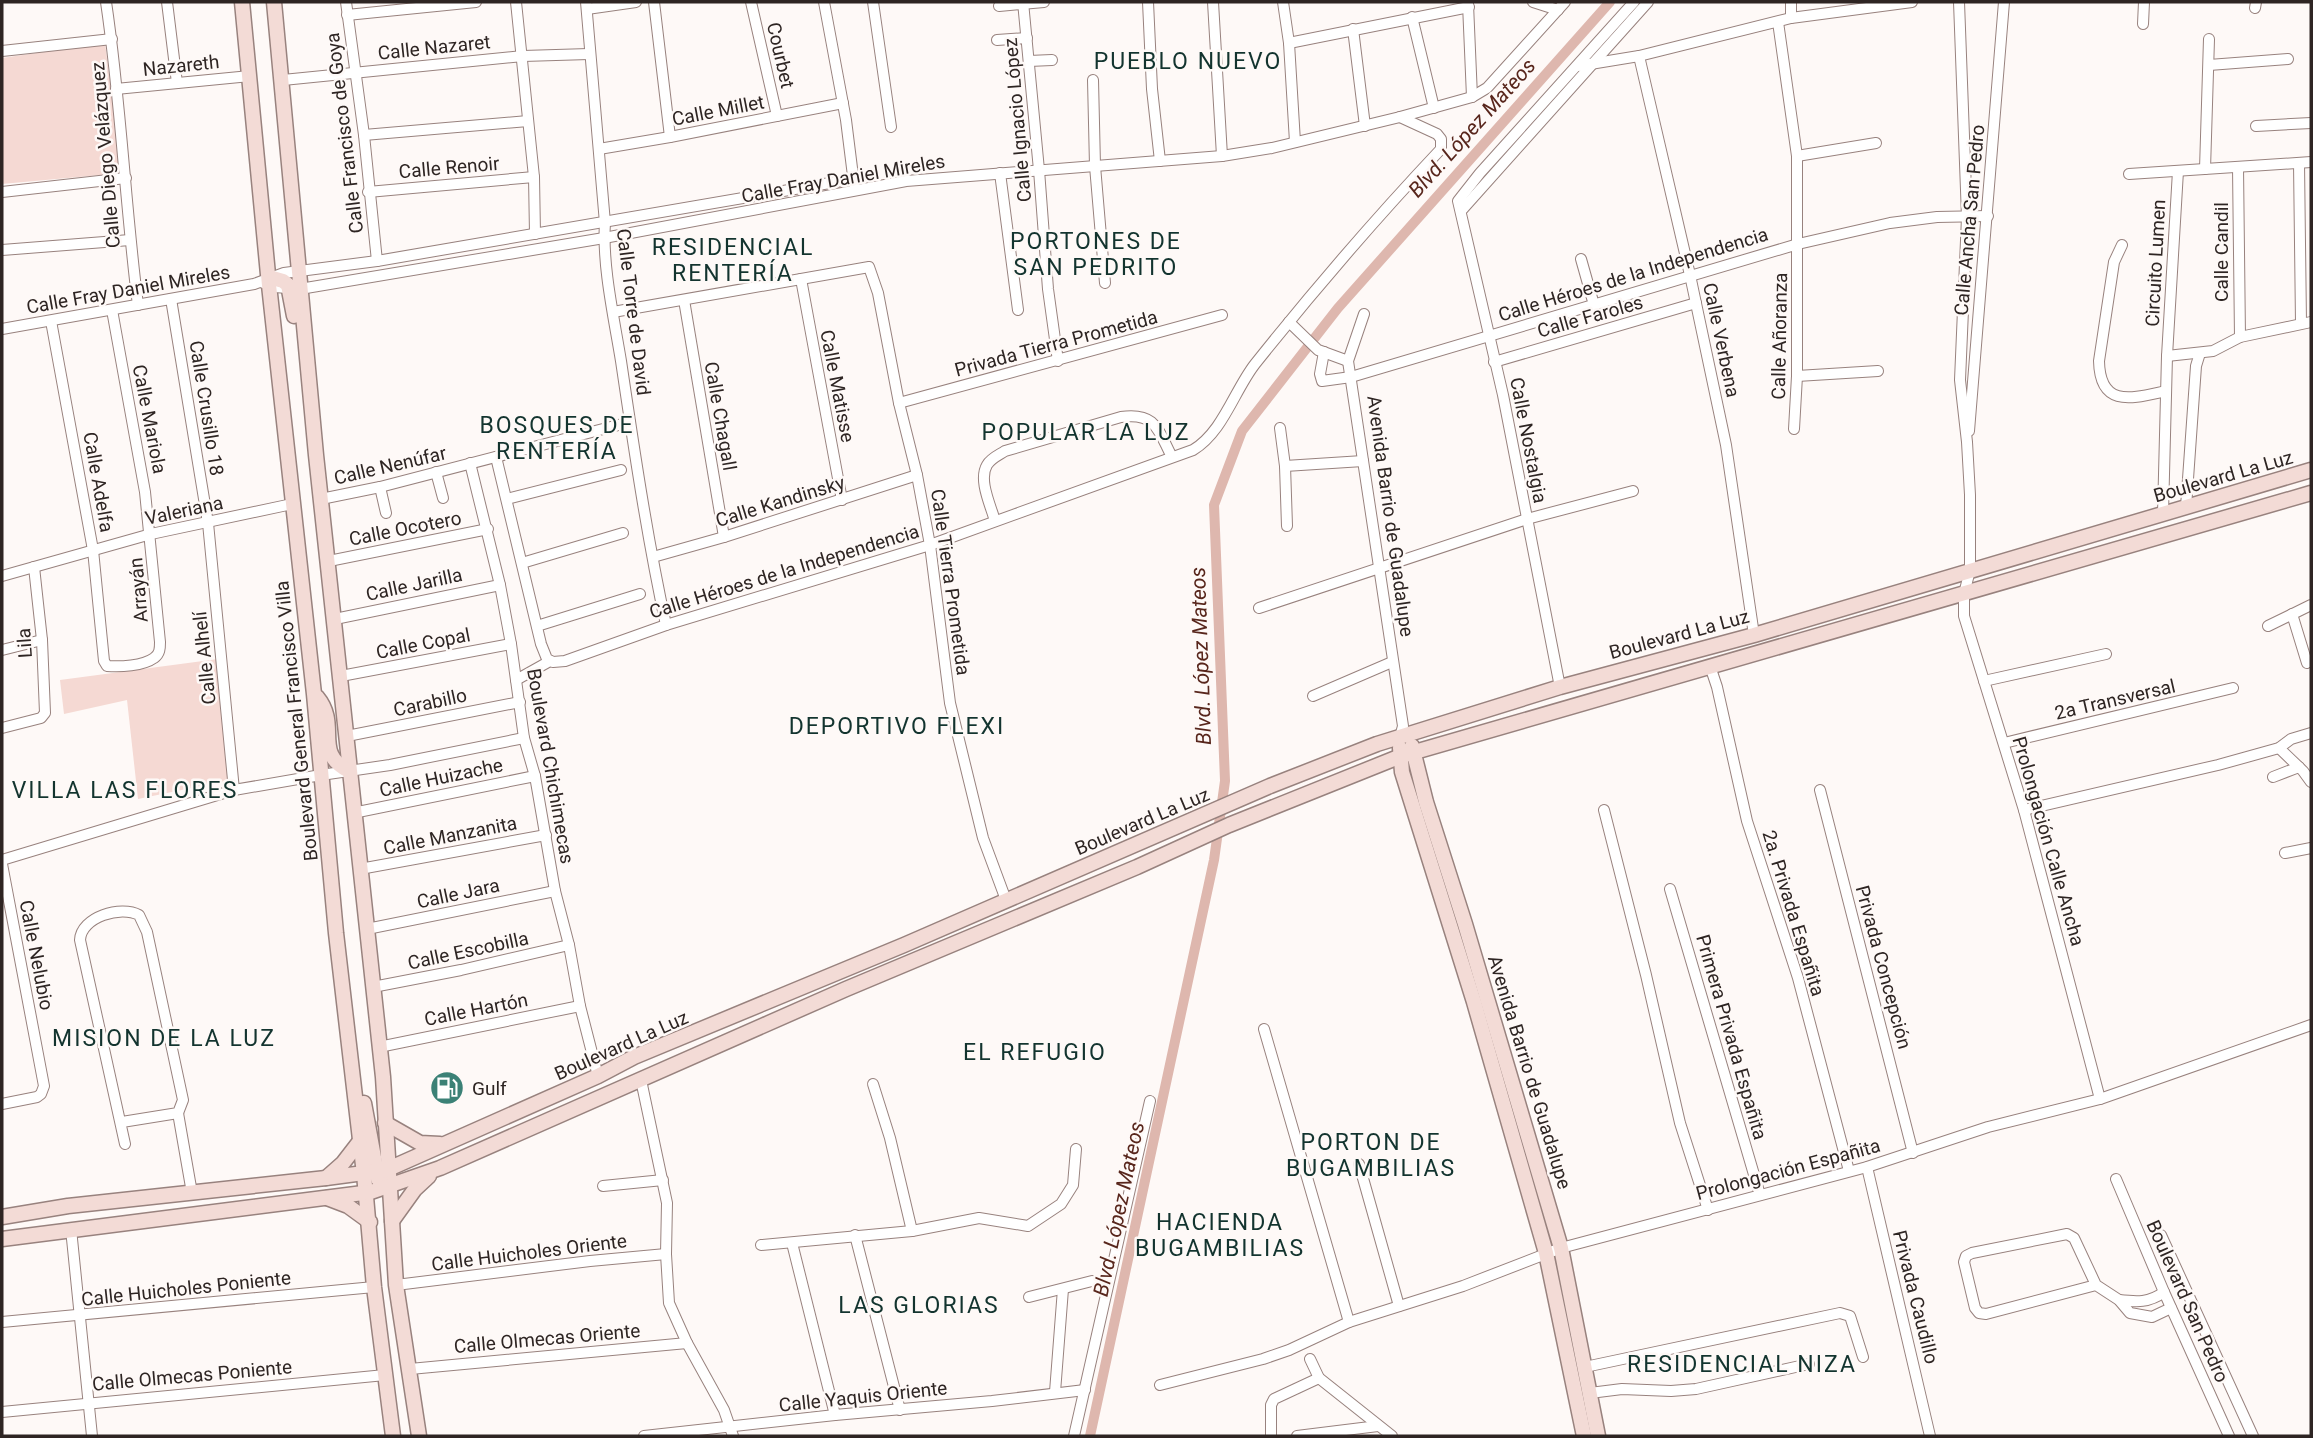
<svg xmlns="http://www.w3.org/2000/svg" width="2313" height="1438" font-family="Roboto,sans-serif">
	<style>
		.park { fill: #f5d9d3 }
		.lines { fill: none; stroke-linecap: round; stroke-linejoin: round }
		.canal { stroke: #deb7ae; stroke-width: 10 }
		.street-casing { stroke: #98827e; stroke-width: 12 }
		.secondary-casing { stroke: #98827e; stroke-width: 17 }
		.street { stroke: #fff; stroke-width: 10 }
		.secondary { stroke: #f3dbd6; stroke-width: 14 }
		.labels { text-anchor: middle; stroke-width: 5; stroke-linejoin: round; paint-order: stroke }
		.street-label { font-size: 19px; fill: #2e2523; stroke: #fef9f7 }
		.poi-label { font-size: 19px; fill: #2e2523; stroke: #fef9f7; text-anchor: start }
		.water-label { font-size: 21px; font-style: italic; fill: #58261c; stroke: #fef9f7 }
		.quarter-label { font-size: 23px; letter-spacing: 2px; fill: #13342f; stroke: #fef9f7 }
	</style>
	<rect width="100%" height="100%" fill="#fef9f7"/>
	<g class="park">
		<polygon points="105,43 122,173 2,184 2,58"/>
		<polygon points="218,659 230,780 138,799 127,700 64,714 60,680"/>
	</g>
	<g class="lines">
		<polyline class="canal" points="1090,1436 1214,860 1225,781 1214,505 1242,431 1338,308 1610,2"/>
		<g class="street-casing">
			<g id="street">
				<path d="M 106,2 C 121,102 125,204 138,305"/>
				<polyline points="167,2 177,83"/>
				<polyline points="346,2 364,135 377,261"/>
				<polyline points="516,2 534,177 535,234"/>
				<path d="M 586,2 L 605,223 C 602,265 614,318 621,361 C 634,449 647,537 666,625"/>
				<polyline points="654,2 670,137"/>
				<polyline points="751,2 777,116"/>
				<polyline points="824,2 846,120 854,184"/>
				<polyline points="873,2 891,127"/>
				<polyline points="1023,2 1039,170 1048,289 1058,361"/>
				<polyline points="1148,2 1152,89 1160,161"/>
				<polyline points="1213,2 1222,156"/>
				<polyline points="1283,2 1289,43 1295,142"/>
				<polyline points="1533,2 1558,10"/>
				<polyline points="1791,2 1791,18"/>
				<polyline points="1959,2 1967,217 1960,380 1967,442 1970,495 1970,570 1964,594 1964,616 2024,810 2100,1099"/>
				<polyline points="1468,4 1472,97"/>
				<polyline points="999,6 1044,2"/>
				<polyline points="2255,8 2256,2"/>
				<polyline points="587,9 636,2"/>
				<polyline points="347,15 476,2"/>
				<polyline points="1412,17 1434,108"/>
				<polyline points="1778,22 1797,156 1797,376 1794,429"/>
				<polyline points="2143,24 2144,2"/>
				<polyline points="1353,29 1365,126"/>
				<polyline points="997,40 1027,38"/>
				<polyline points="1289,43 1469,7"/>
				<polyline points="2,51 112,39"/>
				<polyline points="1639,56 1690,275 1726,445 1754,635"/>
				<polyline points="1029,61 1052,60"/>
				<polyline points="2209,65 2288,59"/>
				<polyline points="1578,66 1639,56 1791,18 1912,2"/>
				<polyline points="283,80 523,56 589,54"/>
				<polyline points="1093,80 1095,166 1105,283"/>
				<polyline points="116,89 250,76"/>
				<polyline points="2256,126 2311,123"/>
				<polyline points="364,135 528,121"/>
				<polyline points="599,149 670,137 843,103"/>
				<polyline points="1797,156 1876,143"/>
				<polyline points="2299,163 2301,323"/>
				<polyline points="2238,167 2240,337"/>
				<polyline points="2205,169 2209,39"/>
				<polyline points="1000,173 1018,310"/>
				<polyline points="2129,174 2311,162"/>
				<polyline points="2,192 126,178"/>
				<polyline points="368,192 534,177"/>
				<polyline points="1461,211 1648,2"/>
				<path d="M 2122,245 L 2114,262 L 2099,361 C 2100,409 2133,398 2166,391"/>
				<polyline points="2,250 130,240"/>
				<polyline points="1581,259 1594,305"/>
				<polyline points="801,279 842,500"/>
				<polyline points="261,282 275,287 300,289 604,238 906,181 1222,156 1272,148 1400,117 1472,97 1487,88 1565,2"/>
				<polyline points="171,299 208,523 234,790"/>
				<polyline points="684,300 724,537"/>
				<polyline points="613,312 869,267 878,293 899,403 917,475 930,545 950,703 983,838 1006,900"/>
				<polyline points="1364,314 1348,361 1403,726 1400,737"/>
				<path d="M 51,321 L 93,550 L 104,661 L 107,666 C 120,667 143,666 154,658 C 160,654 160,648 160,642 L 145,492 L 112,310"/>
				<polyline points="1289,322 1318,350 1348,361"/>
				<polyline points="2,329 254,284 284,273 377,261 853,179"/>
				<polyline points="1324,352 1320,374 1322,381 1351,377 1798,244 1890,223 1937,217 1988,216"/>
				<polyline points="2167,356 2213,351 2240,337 2311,322"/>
				<polyline points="1494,362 1696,303"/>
				<polyline points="1797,376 1878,371"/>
				<polyline points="899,403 1222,315"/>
				<polyline points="1280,428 1285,466 1287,526"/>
				<polyline points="1969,431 2004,2"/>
				<path d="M 496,457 L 541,644 L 547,659 L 553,662 L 565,661 L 666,625 L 930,545 L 1193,450 C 1223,432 1234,391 1255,364 C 1314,290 1376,218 1441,149 L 1441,139 L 1437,134 L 1400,117"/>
				<polyline points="470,463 500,585 511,644 524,738 535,776 555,891 569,945 580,1006 598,1076"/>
				<polyline points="1285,466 1363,461"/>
				<polyline points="436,472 443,498"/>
				<polyline points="380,487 386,513"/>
				<polyline points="321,499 380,487 630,422"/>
				<polyline points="507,499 621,470"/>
				<polyline points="2186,507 2196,366 2200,353"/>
				<polyline points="2163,514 2167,356 2178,171"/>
				<path d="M 995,521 C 991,506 978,480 987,465 C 991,458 999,455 1005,451 L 1121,417 C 1156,412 1158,430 1172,457"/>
				<polyline points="653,557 724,537 917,475"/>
				<polyline points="329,561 488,529"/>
				<polyline points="522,563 623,533"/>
				<polyline points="2,576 151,534 292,504"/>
				<polyline points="1259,608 1527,519 1633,491"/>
				<polyline points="2292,614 2307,663"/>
				<polyline points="335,619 500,585"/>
				<polyline points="537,626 640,594"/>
				<polyline points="2268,626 2311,605"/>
				<polyline points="2,650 42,640"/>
				<polyline points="1710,666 1717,687 1747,821 1798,978 1849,1171"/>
				<polyline points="341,676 511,644"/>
				<polyline points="516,680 550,661"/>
				<polyline points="1984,681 2106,654"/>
				<polyline points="1560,687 1503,395 1458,201 1480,173 1634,2"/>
				<polyline points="1313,696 1392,662"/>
				<polyline points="2,728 41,718 45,713 42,640 34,567"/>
				<polyline points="347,736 520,702"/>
				<polyline points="2004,743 2233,688"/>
				<polyline points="2279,748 2303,771 2311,782"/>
				<polyline points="2273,777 2299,767"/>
				<polyline points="1820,790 1913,1153"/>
				<polyline points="1604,810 1646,975 1680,1123 1708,1210"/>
				<polyline points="2024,810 2218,765 2279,748 2291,739 2311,733"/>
				<polyline points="353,813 535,776"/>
				<polyline points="2285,853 2311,848"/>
				<polyline points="2,860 234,790 321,775 390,765 524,738"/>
				<polyline points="2,864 44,1086 41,1094 37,1097 2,1104"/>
				<polyline points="360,869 546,835"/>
				<polyline points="1670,889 1760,1195"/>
				<polyline points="367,929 555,891"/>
				<polyline points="373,987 461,970 569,945"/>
				<polyline points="1264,1029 1349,1322"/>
				<polyline points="379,1047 580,1006"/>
				<polyline points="641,1080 667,1203 666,1254 669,1303 687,1343 724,1410 733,1436"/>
				<polyline points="873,1084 890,1138 912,1231"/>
				<polyline points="178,1113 192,1193"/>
				<path d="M 122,1122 L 178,1113 L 183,1100 L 147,932 L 139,915 C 121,905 81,917 80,940 L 125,1144"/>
				<polyline points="1359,1164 1399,1306"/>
				<polyline points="1867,1167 1930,1436"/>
				<polyline points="2116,1179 2164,1292 2229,1436"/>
				<polyline points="603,1186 663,1180"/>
				<polyline points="71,1229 92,1436"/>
				<polyline points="855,1235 900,1410"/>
				<polyline points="2161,1235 2253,1436"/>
				<polyline points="792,1243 835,1415"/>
				<polyline points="761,1245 912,1231 979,1218 1028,1226 1061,1204 1073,1185 1076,1149"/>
				<polyline points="396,1285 590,1261 666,1254"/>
				<polyline points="2096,1285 1986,1314 1979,1313 1975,1308 1964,1262 1966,1256 1972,1253 2067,1234 2074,1238 2096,1285 2119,1300 2130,1313 2152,1317 2171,1308"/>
				<polyline points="1029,1297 1092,1281"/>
				<path d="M 2119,1300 C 2137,1302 2149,1303 2164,1292"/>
				<polyline points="2,1322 374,1287"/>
				<polyline points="1310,1359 1319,1378 1392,1436"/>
				<polyline points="1585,1367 1840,1313 1850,1316 1863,1357"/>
				<polyline points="410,1369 687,1343"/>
				<polyline points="1160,1385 1263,1359 1289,1350 1349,1322 1463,1286 1561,1248 1867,1167 1988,1127 2100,1099 2311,1025"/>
				<polyline points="1055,1392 1063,1289"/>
				<polyline points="1590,1393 1622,1389 1671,1391 1696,1389 1809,1364"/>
				<polyline points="2,1412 385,1375"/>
				<polyline points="644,1436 835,1415 992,1401 1085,1390"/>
				<polyline points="1074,1436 1150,1101"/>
				<polyline points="1271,1436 1271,1405 1274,1399 1319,1378"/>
				<polyline points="1297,1436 1378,1426"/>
			</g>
		</g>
		<g class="secondary-casing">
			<g id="secondary">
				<polyline points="242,2 269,285 314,694 336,933 364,1174 374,1287 393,1436"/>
				<polyline points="274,2 316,455 383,1077 396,1285 419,1436"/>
				<polyline points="269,277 283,281 288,285 294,316"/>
				<path d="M 317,697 C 341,726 312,752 349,771"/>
				<polyline points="1412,746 1426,802 1465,924 1561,1248 1598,1436"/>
				<polyline points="1400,748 1402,772 1474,1002 1546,1253 1584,1436"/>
				<polyline points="364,1103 378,1179"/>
				<polyline points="385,1123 420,1143 440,1144"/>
				<polyline points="326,1178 343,1163 360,1141"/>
				<polyline points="327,1198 348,1206 370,1222"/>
				<polyline points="2,1217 68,1206 326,1178 386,1170 598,1076 634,1057 904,945 1270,786 1377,744 1560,687 1754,635 2311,470"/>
				<polyline points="392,1221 415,1189 429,1176"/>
				<polyline points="2,1239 371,1192 440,1168 846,989 1137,867 1229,825 1401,756 2311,493"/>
			</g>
		</g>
		<use href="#street" class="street"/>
		<use href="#secondary" class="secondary"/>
	</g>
	<defs>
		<g id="fuel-disc" transform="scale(1.75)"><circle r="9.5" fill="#3b8176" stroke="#fef9f7"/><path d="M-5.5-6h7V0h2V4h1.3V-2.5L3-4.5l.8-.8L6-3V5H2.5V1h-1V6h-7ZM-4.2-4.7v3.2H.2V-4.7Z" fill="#fff"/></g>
	</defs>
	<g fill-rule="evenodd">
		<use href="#fuel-disc" x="447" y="1088"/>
	</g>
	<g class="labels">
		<g class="street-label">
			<text transform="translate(434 47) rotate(-6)" y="7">Calle Nazaret</text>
			<text transform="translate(781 55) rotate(77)" y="7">Courbet</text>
			<text transform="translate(181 65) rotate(-6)" y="7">Nazareth</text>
			<text transform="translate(718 110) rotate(-11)" y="7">Calle Millet</text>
			<text transform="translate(1017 120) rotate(-95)" y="7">Calle Ignacio López</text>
			<text transform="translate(344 133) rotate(-97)" y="7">Calle Francisco de Goya</text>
			<text transform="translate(105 155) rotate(-95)" y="7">Calle Diego Velázquez</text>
			<text transform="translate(449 167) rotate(-5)" y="7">Calle Renoir</text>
			<text transform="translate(843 178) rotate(-10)" y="7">Calle Fray Daniel Mireles</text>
			<text transform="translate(1969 220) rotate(-85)" y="7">Calle Ancha San Pedro</text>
			<text transform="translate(2221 252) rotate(-90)" y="7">Calle Candil</text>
			<text transform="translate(2155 263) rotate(-87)" y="7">Circuito Lumen</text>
			<text transform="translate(1633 274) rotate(-17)" y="7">Calle Héroes de la Independencia</text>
			<text transform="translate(128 289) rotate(-10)" y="7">Calle Fray Daniel Mireles</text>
			<text transform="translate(634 312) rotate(83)" y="7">Calle Torre de David</text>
			<text transform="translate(1590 316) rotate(-16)" y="7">Calle Faroles</text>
			<text transform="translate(1779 336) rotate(-89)" y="7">Calle Añoranza</text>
			<text transform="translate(1722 340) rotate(78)" y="7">Calle Verbena</text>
			<text transform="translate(1056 343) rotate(-15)" y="7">Privada Tierra Prometida</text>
			<text transform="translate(838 386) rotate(79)" y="7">Calle Matisse</text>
			<text transform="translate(207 408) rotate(81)" y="7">Calle Crusillo 18</text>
			<text transform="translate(721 416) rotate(80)" y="7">Calle Chagall</text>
			<text transform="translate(150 419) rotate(79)" y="7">Calle Mariola</text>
			<text transform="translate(1529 440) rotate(79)" y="7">Calle Nostalgia</text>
			<text transform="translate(390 465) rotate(-13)" y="7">Calle Nenúfar</text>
			<text transform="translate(2223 476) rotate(-16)" y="7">Boulevard La Luz</text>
			<text transform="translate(99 482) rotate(80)" y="7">Calle Adelfa</text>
			<text transform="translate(780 501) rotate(-17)" y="7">Calle Kandinsky</text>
			<text transform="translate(184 510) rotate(-12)" y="7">Valeriana</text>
			<text transform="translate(1391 516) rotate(82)" y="7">Avenida Barrio de Guadalupe</text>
			<text transform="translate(405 528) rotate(-11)" y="7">Calle Ocotero</text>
			<text transform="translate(784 571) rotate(-17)" y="7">Calle Héroes de la Independencia</text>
			<text transform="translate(951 582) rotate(82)" y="7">Calle Tierra Prometida</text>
			<text transform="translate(414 584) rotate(-12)" y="7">Calle Jarilla</text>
			<text transform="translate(138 590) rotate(-95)" y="7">Arrayán</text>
			<text transform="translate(1679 634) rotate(-15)" y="7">Boulevard La Luz</text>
			<text transform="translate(24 643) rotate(-94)" y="7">Lila</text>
			<text transform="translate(423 643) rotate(-11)" y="7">Calle Copal</text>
			<text transform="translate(204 658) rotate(-96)" y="7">Calle Alhelí</text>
			<text transform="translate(2115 699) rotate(-13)" y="7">2a Transversal</text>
			<text transform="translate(430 702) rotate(-12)" y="7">Carabillo</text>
			<text transform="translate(296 721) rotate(-96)" y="7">Boulevard General Francisco Villa</text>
			<text transform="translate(551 766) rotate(80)" y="7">Boulevard Chichimecas</text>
			<text transform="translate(441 777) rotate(-12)" y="7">Calle Huizache</text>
			<text transform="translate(1142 821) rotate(-23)" y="7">Boulevard La Luz</text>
			<text transform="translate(450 835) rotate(-11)" y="7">Calle Manzanita</text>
			<text transform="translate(2049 841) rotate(74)" y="7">Prolongación Calle Ancha</text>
			<text transform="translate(458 893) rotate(-12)" y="7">Calle Jara</text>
			<text transform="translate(1794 913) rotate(73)" y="7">2a. Privada Españita</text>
			<text transform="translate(468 950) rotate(-12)" y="7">Calle Escobilla</text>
			<text transform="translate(37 955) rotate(79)" y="7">Calle Nelubio</text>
			<text transform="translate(1884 967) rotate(75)" y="7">Privada Concepción</text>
			<text transform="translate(476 1009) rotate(-11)" y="7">Calle Hartón</text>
			<text transform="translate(1732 1037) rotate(74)" y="7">Primera Privada Españita</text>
			<text transform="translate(621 1045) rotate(-24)" y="7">Boulevard La Luz</text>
			<text transform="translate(1530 1072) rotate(73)" y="7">Avenida Barrio de Guadalupe</text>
			<text transform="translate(1788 1169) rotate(-15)" y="7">Prolongación Españita</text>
			<text transform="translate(529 1252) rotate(-7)" y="7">Calle Huicholes Oriente</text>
			<text transform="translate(186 1288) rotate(-6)" y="7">Calle Huicholes Poniente</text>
			<text transform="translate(1916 1297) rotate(76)" y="7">Privada Caudillo</text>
			<text transform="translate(2188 1301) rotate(66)" y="7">Boulevard San Pedro</text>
			<text transform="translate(547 1338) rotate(-5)" y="7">Calle Olmecas Oriente</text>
			<text transform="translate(192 1375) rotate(-5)" y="7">Calle Olmecas Poniente</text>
			<text transform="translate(863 1396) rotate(-6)" y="7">Calle Yaquis Oriente</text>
		</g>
		<g class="poi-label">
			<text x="472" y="1095">Gulf</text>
		</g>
		<g class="water-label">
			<text transform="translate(1472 128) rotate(-48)" y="7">Blvd. López Mateos</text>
			<text transform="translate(1201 656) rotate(-92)" y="7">Blvd. López Mateos</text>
			<text transform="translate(1119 1209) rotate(-78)" y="7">Blvd. López Mateos</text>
		</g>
		<g class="quarter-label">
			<text x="1188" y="69">PUEBLO NUEVO</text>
			<text x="1096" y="249">PORTONES DE<tspan x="1096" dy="26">SAN PEDRITO</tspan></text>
			<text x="733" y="255">RESIDENCIAL<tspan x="733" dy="26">RENTERÍA</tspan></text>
			<text x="557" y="433">BOSQUES DE<tspan x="557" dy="26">RENTERÍA</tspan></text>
			<text x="1086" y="440">POPULAR LA LUZ</text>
			<text x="897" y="734">DEPORTIVO FLEXI</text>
			<text x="125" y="798">VILLA LAS FLORES</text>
			<text x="164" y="1046">MISION DE LA LUZ</text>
			<text x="1035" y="1060">EL REFUGIO</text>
			<text x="1371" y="1150">PORTON DE<tspan x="1371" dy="26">BUGAMBILIAS</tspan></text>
			<text x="1220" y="1230">HACIENDA<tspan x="1220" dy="26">BUGAMBILIAS</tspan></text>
			<text x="919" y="1313">LAS GLORIAS</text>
			<text x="1742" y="1372">RESIDENCIAL NIZA</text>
		</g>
	</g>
	<rect width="2313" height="1438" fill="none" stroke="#2e2523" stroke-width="7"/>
</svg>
